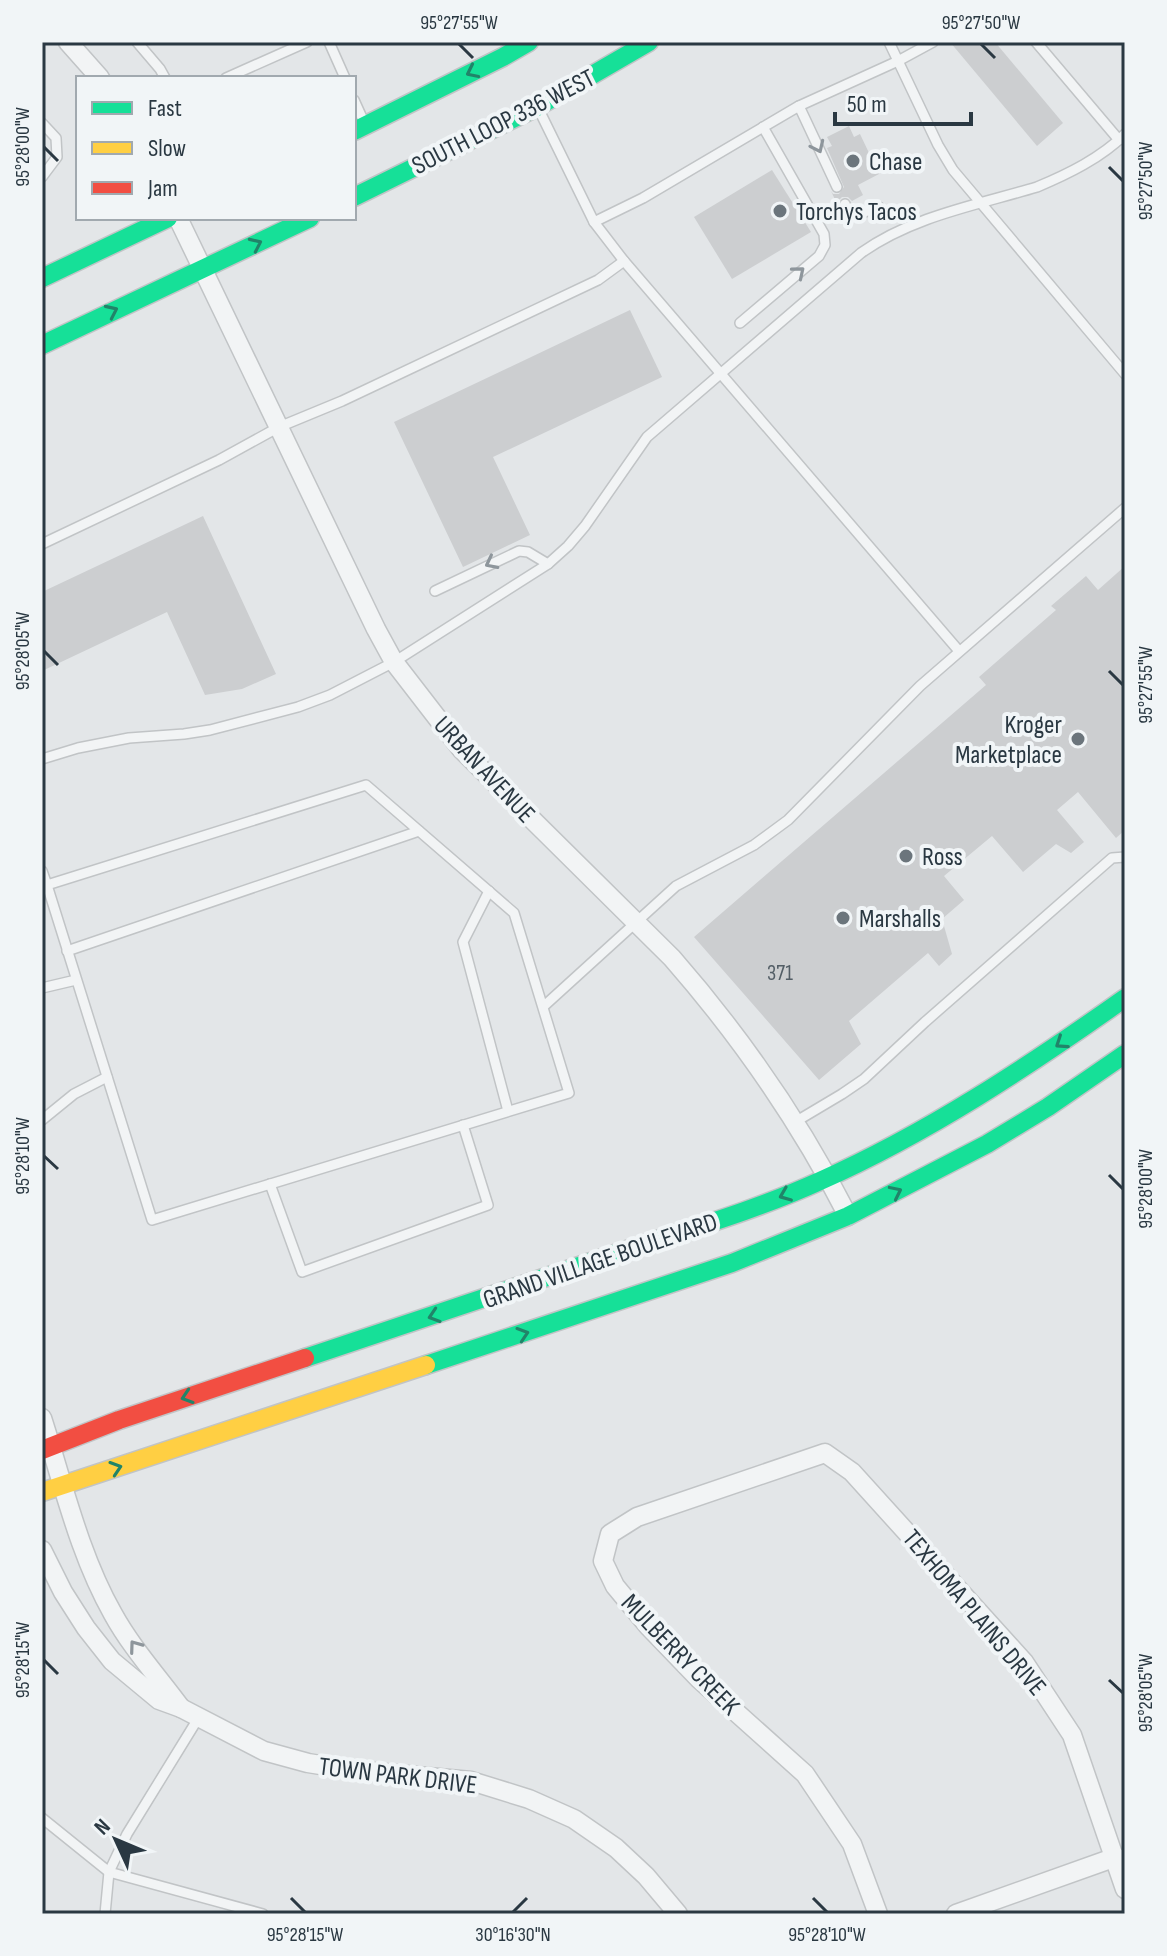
<svg xmlns="http://www.w3.org/2000/svg" width="1167" height="1956" font-family="'Sofia Sans Condensed',sans-serif">
	<style>
		.building { fill: #ccced0 }
		.lines { fill: none; stroke-linecap: round; stroke-linejoin: round }
		.lane-casing { stroke: #c1c4c6; stroke-width: 12 }
		.street-casing { stroke: #c1c4c6; stroke-width: 21 }
		.fast-casing { stroke: #c1c4c6; stroke-width: 21 }
		.slow-casing { stroke: #c1c4c6; stroke-width: 21 }
		.jam-casing { stroke: #c1c4c6; stroke-width: 21 }
		.lane { stroke: #f2f4f5; stroke-width: 9 }
		.street { stroke: #f2f4f5; stroke-width: 18 }
		.fast { stroke: #16e098; stroke-width: 18 }
		.slow { stroke: #ffcf43; stroke-width: 18 }
		.jam { stroke: #f24e42; stroke-width: 18 }
		.oneway { stroke: #218469 }
		.oneway2 { stroke: #8e969c }
		.ticks { fill: none; stroke: #2a3842; stroke-width: 3 }
		.poi-dot { fill: #6b757c; stroke: #f1f5f7; stroke-width: 3 }
		.labels { text-anchor: middle; stroke-width: 8; stroke-linejoin: round; paint-order: stroke }
		.number-label { font-size: 22px; fill: #535e66 }
		.street-label { font-size: 26px; fill: #2a3842; stroke: #f1f5f7 }
		.poi-label { font-size: 26px; fill: #2a3842; stroke: #f1f5f7; text-anchor: start }
		.neatline { fill: none; stroke: #2a3842; stroke-width: 3 }
		.ticks-label { font-size: 20px; text-anchor: middle; fill: #2a3842 }
	</style>
	<rect width="100%" height="100%" fill="#e3e6e8"/>
	<g class="building">
		<polygon points="950,42 995,42 1063,123 1037,146"/>
		<polygon points="849,126 854,137 860,134 879,174 858,185 863,195 852,201 848,197 842,197 838,201 838,206 831,191 833,194 839,194 844,187 827,148 832,146 827,137"/>
		<polygon points="772,170 811,232 732,279 694,217"/>
		<polygon points="630,310 662,377 493,457 530,535 463,567 394,422"/>
		<polygon points="203,516 276,674 242,689 205,695 167,612 42,671 42,592"/>
		<polygon points="1125,566 1125,830 1116,838 1078,792 1057,810 1084,842 1071,853 1056,844 1023,872 992,836 944,876 964,900 942,919 952,954 939,966 928,953 849,1021 861,1044 819,1080 694,937 986,685 979,677 1056,610 1051,606 1086,576 1098,590"/>
	</g>
	<g class="lines">
		<g class="lane-casing">
			<g id="lane">
				<polyline points="137,42 160,69 165,78"/>
				<polyline points="329,42 345,78"/>
				<polyline points="889,42 938,145 953,170 1125,374"/>
				<polyline points="1036,42 1119,140"/>
				<polyline points="226,78 307,42"/>
				<polyline points="354,100 364,122"/>
				<polyline points="799,106 837,187"/>
				<polyline points="539,110 594,222 624,261 959,651"/>
				<polyline points="42,123 56,138 57,157 42,177"/>
				<polyline points="845,204 847,208 856,215 879,207"/>
				<polyline points="594,222 643,198 799,106 898,61 933,42"/>
				<polyline points="740,323 819,256 825,245 824,234 763,127"/>
				<polyline points="42,544 219,460 279,427 342,401 598,280 624,261"/>
				<polyline points="435,591 519,551 528,552 548,564"/>
				<path d="M 42,759 L 78,748 L 129,738 L 184,734 L 210,730 L 298,707 L 330,695 L 394,662 L 548,564 L 568,546 L 585,526 L 647,437 L 861,253 C 913,216 977,205 1037,187 C 1068,174 1101,158 1125,134"/>
				<polygon points="366,785 514,913 569,1093 152,1220 47,885"/>
				<polyline points="42,871 47,885 42,887"/>
				<polyline points="489,891 463,942 508,1111"/>
				<polyline points="67,951 419,831"/>
				<polyline points="42,988 76,980"/>
				<polyline points="544,1006 676,886 754,845 788,820 920,686 1125,508"/>
				<polyline points="42,1120 74,1094 107,1077"/>
				<polyline points="795,1122 842,1094 864,1079 925,1022 1112,858 1125,857"/>
				<polyline points="270,1184 302,1272 488,1205 463,1125"/>
				<polyline points="42,1818 109,1872 263,1914"/>
				<polyline points="105,1914 109,1872 127,1834 199,1717"/>
			</g>
		</g>
		<g class="street-casing">
			<g id="street">
				<polyline points="68,42 100,78"/>
				<path d="M 178,218 L 376,629 L 394,662 L 462,750 L 672,958 C 741,1037 800,1122 848,1216"/>
				<path d="M 42,1418 C 63,1483 79,1554 113,1614 C 131,1647 159,1678 181,1708"/>
				<polyline points="42,1550 63,1592 86,1628 112,1661 159,1700 181,1708 264,1751 308,1763 352,1770 471,1781 529,1799 574,1819 616,1848 646,1876 678,1914"/>
				<polyline points="878,1914 852,1844 805,1774 699,1679 649,1627 615,1586 603,1561 610,1534 637,1517 825,1453 852,1472 1024,1662 1072,1735 1125,1889"/>
				<polyline points="956,1914 1116,1857"/>
			</g>
		</g>
		<g class="fast-casing">
			<g id="fast">
				<polyline points="354,131 503,57 529,42"/>
				<polyline points="354,197 537,107 649,42"/>
				<polyline points="42,278 168,218"/>
				<polyline points="42,345 310,218"/>
				<path d="M 305,1358 C 408,1323 512,1289 615,1254 C 683,1231 754,1211 820,1181 C 928,1133 1029,1066 1125,998"/>
				<polyline points="426,1365 732,1263 848,1216 987,1144 1048,1107 1125,1054"/>
			</g>
		</g>
		<g class="slow-casing">
			<polyline id="slow" points="42,1492 426,1365"/>
		</g>
		<g class="jam-casing">
			<polyline id="jam" points="42,1450 119,1420 305,1358"/>
		</g>
		<use href="#lane" class="lane"/>
		<use href="#street" class="street"/>
		<use href="#fast" class="fast"/>
		<use href="#slow" class="slow"/>
		<use href="#jam" class="jam"/>
	</g>
	<defs><path id="oneway-chevron" d="M-2-3.5L2.5 0L-2 3.5" fill="none" stroke-width="1.6" stroke-linecap="round" stroke-linejoin="round" transform="scale(2)"/></defs>
	<g class="oneway">
		<use href="#oneway-chevron" transform="translate(472 72) rotate(154)"/>
		<use href="#oneway-chevron" transform="translate(256 244) rotate(-25)"/>
		<use href="#oneway-chevron" transform="translate(112 311) rotate(-25)"/>
		<use href="#oneway-chevron" transform="translate(1061 1043) rotate(146)"/>
		<use href="#oneway-chevron" transform="translate(896 1192) rotate(-26)"/>
		<use href="#oneway-chevron" transform="translate(785 1195) rotate(158)"/>
		<use href="#oneway-chevron" transform="translate(434 1316) rotate(162)"/>
		<use href="#oneway-chevron" transform="translate(523 1334) rotate(-18)"/>
		<use href="#oneway-chevron" transform="translate(187 1397) rotate(162)"/>
		<use href="#oneway-chevron" transform="translate(116 1468) rotate(-18)"/>
	</g>
	<g class="oneway2">
		<use href="#oneway-chevron" transform="translate(818 147) rotate(65)"/>
		<use href="#oneway-chevron" transform="translate(799 272) rotate(-40)"/>
		<use href="#oneway-chevron" transform="translate(491 563) rotate(153)"/>
		<use href="#oneway-chevron" transform="translate(135 1646) rotate(-126)"/>
	</g>
	<path class="ticks" d="M 459,44 L 473,58M 981,44 L 995,58M 44,147 L 58,161M 1109,167 L 1123,181M 44,651 L 58,665M 1109,671 L 1123,685M 44,1156 L 58,1169M 1109,1175 L 1123,1189M 44,1660 L 58,1674M 1109,1680 L 1123,1693M 291,1898 L 305,1912M 813,1898 L 827,1912M 513,1912 L 527,1898"/>
	<g class="poi-dot">
		<circle cx="853" cy="161" r="8"/>
		<circle cx="780" cy="211" r="8"/>
		<circle cx="1078" cy="739" r="8"/>
		<circle cx="906" cy="856" r="8"/>
		<circle cx="843" cy="918" r="8"/>
	</g>
	<g class="labels">
		<g class="number-label">
			<text x="780" y="980">371</text>
		</g>
		<g class="street-label">
			<text transform="translate(503 121) rotate(-27)" y="9">SOUTH LOOP 336 WEST</text>
			<text transform="translate(485 769) rotate(47)" y="9">URBAN AVENUE</text>
			<text transform="translate(600 1260) rotate(-19)" y="9">GRAND VILLAGE BOULEVARD</text>
			<text transform="translate(975 1612) rotate(50)" y="9">TEXHOMA PLAINS DRIVE</text>
			<text transform="translate(681 1654) rotate(46)" y="9">MULBERRY CREEK</text>
			<text transform="translate(398 1775) rotate(7)" y="9">TOWN PARK DRIVE</text>
		</g>
		<g class="poi-label">
			<text x="869" y="170">Chase</text>
			<text x="796" y="220">Torchys Tacos</text>
			<text x="1062" y="733" text-anchor="end">Kroger<tspan x="1062" dy="30">Marketplace</tspan></text>
			<text x="922" y="865">Ross</text>
			<text x="859" y="927">Marshalls</text>
		</g>
	</g>
	<rect width="1167" height="1956" fill="none" stroke="#f1f5f7" stroke-width="88"/>
	<rect x="76" y="76" width="280" height="144" fill="#f1f5f7" stroke="#a1a9af" stroke-width="2"/>
	<rect x="92" y="102" width="40" height="12" fill="#16e098" stroke="#a1a9af" stroke-width="2"/>
	<text x="148" y="116" font-size="24" fill="#2a3842">Fast</text>
	<rect x="92" y="142" width="40" height="12" fill="#ffcf43" stroke="#a1a9af" stroke-width="2"/>
	<text x="148" y="156" font-size="24" fill="#2a3842">Slow</text>
	<rect x="92" y="182" width="40" height="12" fill="#f24e42" stroke="#a1a9af" stroke-width="2"/>
	<text x="148" y="196" font-size="24" fill="#2a3842">Jam</text>
	<g transform="translate(116 1840) rotate(314)" stroke="#f1f5f7" stroke-width="6" paint-order="stroke">
	<path d="M0-6L14 30L0 20L-14 30Z" fill="#2a3842"/>
	<text y="-12" font-size="22" font-weight="bold" text-anchor="middle" fill="#2a3842">N</text>
	</g>
	<path d="M835 112v12h136v-12" fill="none" stroke="#2a3842" stroke-width="4"/>
	<text x="847" y="112" font-size="24" fill="#2a3842" stroke="#f1f5f7" stroke-width="6" paint-order="stroke">50 m</text>
	<rect x="44" y="44" width="1079" height="1868" class="neatline"/>
	<g class="ticks-label">
		<text x="459" y="29">95°27'55"W</text>
		<text x="981" y="29">95°27'50"W</text>
		<text transform="translate(22 147) rotate(-90)" y="7">95°28'00"W</text>
		<text transform="translate(1145 181) rotate(-90)" y="7">95°27'50"W</text>
		<text transform="translate(22 651) rotate(-90)" y="7">95°28'05"W</text>
		<text transform="translate(1145 685) rotate(-90)" y="7">95°27'55"W</text>
		<text transform="translate(22 1156) rotate(-90)" y="7">95°28'10"W</text>
		<text transform="translate(1145 1189) rotate(-90)" y="7">95°28'00"W</text>
		<text transform="translate(22 1660) rotate(-90)" y="7">95°28'15"W</text>
		<text transform="translate(1145 1693) rotate(-90)" y="7">95°28'05"W</text>
		<text x="305" y="1941">95°28'15"W</text>
		<text x="513" y="1941">30°16'30"N</text>
		<text x="827" y="1941">95°28'10"W</text>
	</g>
</svg>
